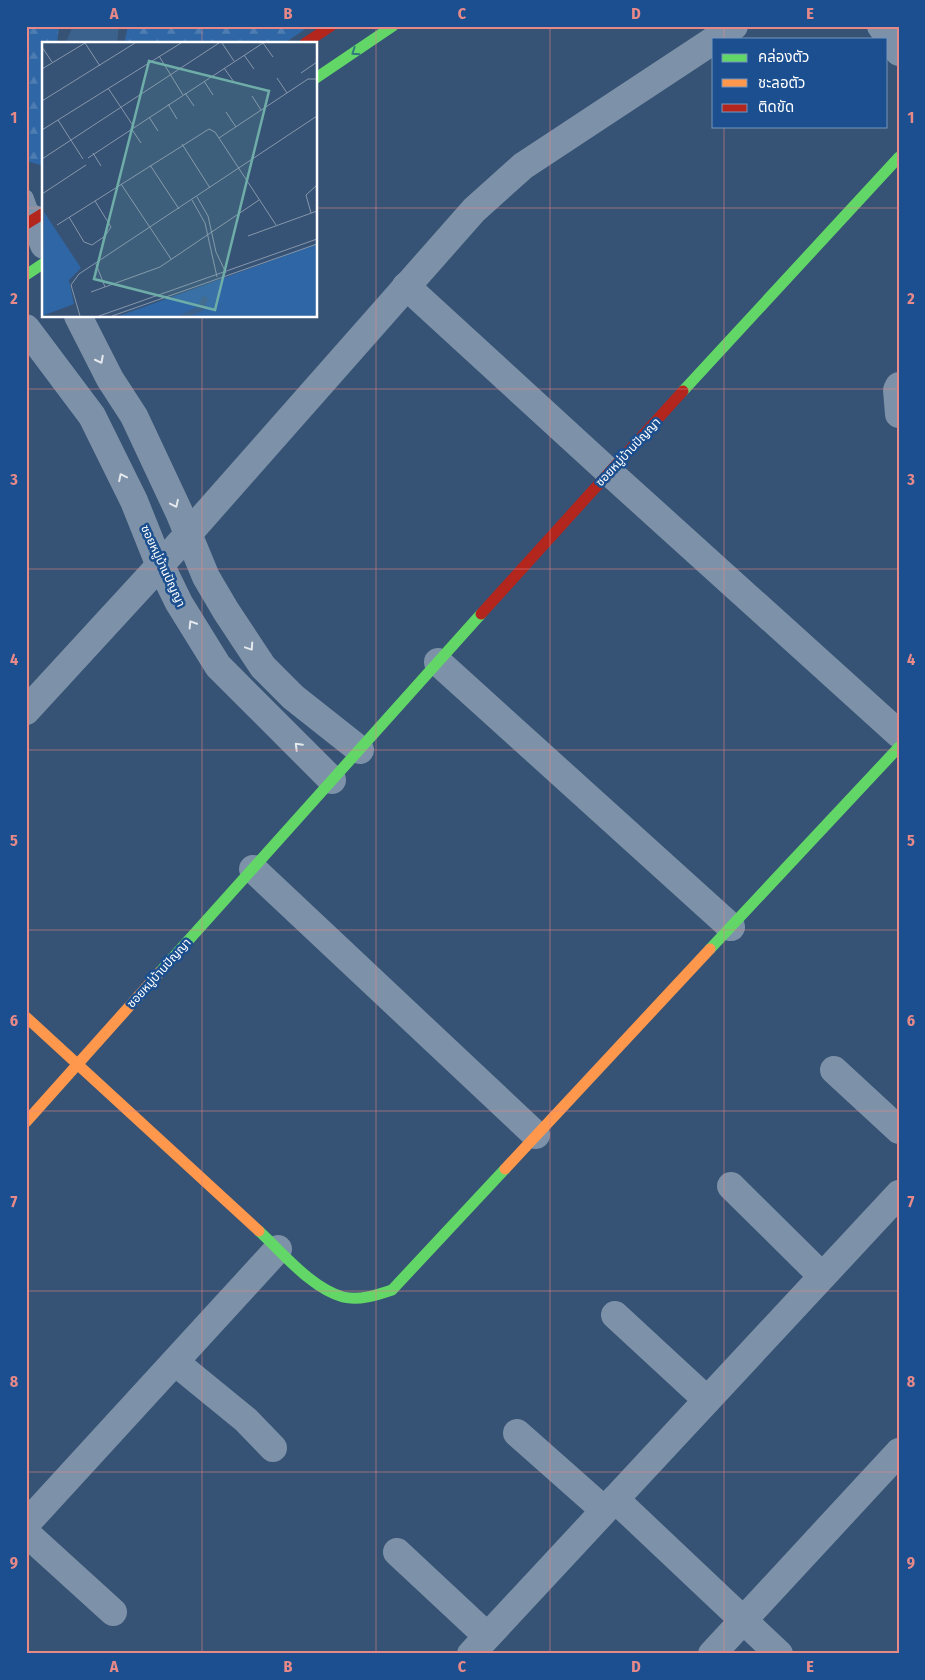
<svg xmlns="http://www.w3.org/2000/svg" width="925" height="1680" font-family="'Fira Sans Condensed','Noto Sans Thai',sans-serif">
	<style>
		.forest { fill: url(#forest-firs) }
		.water { fill: #3b618d }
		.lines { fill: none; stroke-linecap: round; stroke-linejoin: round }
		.lane { stroke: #7d92a8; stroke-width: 15 }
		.street { stroke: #7d92a8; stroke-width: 28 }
		.fast { stroke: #63d668; stroke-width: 11 }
		.slow { stroke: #ff974d; stroke-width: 11 }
		.jam { stroke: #b3261e; stroke-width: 11 }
		.oneway { stroke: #317883 }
		.oneway2 { stroke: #e5e9ee }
		.grid { fill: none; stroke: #e88989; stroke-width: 1; stroke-opacity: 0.55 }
		.labels { text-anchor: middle; stroke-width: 5; stroke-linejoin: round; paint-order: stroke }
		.street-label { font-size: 12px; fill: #fff; stroke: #1b4f8f }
		.inset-road { fill: none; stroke: #8697ac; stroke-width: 1 }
		.view { fill: #6fada8; fill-opacity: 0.15; stroke: #6fada8; stroke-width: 2.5 }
		.inset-edge { fill: none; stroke: #fff; stroke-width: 2.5 }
		.neatline { fill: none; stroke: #e88989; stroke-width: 2 }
		.grid-label { font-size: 16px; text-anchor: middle; font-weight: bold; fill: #e88989 }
	</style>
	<defs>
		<pattern id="forest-firs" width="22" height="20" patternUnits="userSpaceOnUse" patternTransform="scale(1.25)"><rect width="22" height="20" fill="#2f66a5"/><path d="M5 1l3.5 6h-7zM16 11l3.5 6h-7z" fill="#4e7db2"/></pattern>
	</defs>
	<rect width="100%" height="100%" fill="#365274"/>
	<g class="forest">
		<polygon points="33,26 59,26 57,44 44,44 44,166 26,161 26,30"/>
		<polygon points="128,26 310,26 283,44 124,44"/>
	</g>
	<polygon class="water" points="73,26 119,26 117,44 65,44"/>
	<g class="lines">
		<polyline class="lane" points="26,197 34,219"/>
		<g class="street">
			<polyline points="881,26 899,52"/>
			<polyline points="715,39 734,26"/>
			<polyline points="34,219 44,245"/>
			<polyline points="406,286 609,472 899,734"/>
			<polyline points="78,316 110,379 134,416 179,512 206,577 226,611 263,667 293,697 360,750"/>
			<polyline points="26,328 92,416 134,501 156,556 179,603 218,666 332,780"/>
			<polyline points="899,386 897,390 899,414"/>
			<polyline points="438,662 731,927"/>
			<polyline points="26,711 174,550 474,210 523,166 714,40"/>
			<polyline points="253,869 536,1135"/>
			<polyline points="834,1070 899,1130"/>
			<polyline points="731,1186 822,1276"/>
			<polyline points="615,1315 707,1400"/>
			<polyline points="175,1362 246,1420 273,1448"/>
			<polyline points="517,1433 604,1510"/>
			<polyline points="615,1499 779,1654"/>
			<polyline points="26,1524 278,1249"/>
			<polyline points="26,1533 113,1612"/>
			<polyline points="397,1552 487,1636"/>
			<polyline points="471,1654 899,1194"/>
			<polyline points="712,1654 899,1452"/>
		</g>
		<g class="fast">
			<polyline points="316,78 393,26"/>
			<polyline points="26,275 44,263"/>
			<polyline points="683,391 899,157"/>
			<polyline points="710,949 899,747"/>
			<polyline points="160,972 481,614"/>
			<path d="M 259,1231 C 283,1253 311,1288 343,1297 C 359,1301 377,1295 392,1290 L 505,1169"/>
		</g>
		<g class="slow">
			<polyline points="26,1017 259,1231"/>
			<polyline points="26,1122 160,972"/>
			<polyline points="505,1169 710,949"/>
		</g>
		<g class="jam">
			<polyline points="304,44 331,26"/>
			<polyline points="26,224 44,213"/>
			<polyline points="481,614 683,391"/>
		</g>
	</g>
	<defs><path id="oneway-chevron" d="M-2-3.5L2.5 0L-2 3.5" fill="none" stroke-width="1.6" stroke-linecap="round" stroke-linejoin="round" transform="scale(1.25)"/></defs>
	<use class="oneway" href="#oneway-chevron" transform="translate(355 52) rotate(146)"/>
	<g class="oneway2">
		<use href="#oneway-chevron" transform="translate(100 360) rotate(63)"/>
		<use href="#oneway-chevron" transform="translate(122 477) rotate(-116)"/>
		<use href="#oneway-chevron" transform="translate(175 504) rotate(65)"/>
		<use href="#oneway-chevron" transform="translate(192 624) rotate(-122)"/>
		<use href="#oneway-chevron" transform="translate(250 647) rotate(56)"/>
		<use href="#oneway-chevron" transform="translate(298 746) rotate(-135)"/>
	</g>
	<path class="grid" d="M 202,26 L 202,44M 376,26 L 376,1654M 550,26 L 550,1654M 724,26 L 724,39M 724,126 L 724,1654M 26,208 L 44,208M 316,208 L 899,208M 202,316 L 202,1654M 26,389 L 899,389M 26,569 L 899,569M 26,750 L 899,750M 26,930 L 899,930M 26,1111 L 899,1111M 26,1291 L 899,1291M 26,1472 L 899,1472"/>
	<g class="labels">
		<g class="street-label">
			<text transform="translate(628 452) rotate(-47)" y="4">ซอยหมู่บ้านปัญญา</text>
			<text transform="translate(163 566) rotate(65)" y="4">ซอยหมู่บ้านปัญญา</text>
			<text transform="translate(159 973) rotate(-48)" y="4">ซอยหมู่บ้านปัญญา</text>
		</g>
	</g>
	<g transform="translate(42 42)">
		<rect width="275" height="275" fill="#365274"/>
		<path d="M 275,202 L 275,274 L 77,274 Z" fill="#2f66a5"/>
		<path d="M 275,204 L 275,211 L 254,223 L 199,236 L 199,240 L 207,246 L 205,257 L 211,264 L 200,269 L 191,250 L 198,232 ZM 168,242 L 182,250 L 191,274 L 182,274 L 174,262 L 165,264 L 168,256 L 165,253 L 160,254 L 151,267 L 135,268 L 118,274 L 77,274 Z" fill="#2f66a5"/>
		<path d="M 2,170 L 39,226 L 27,238 L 32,262 L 0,274 Z" fill="#2f66a5"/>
		<path d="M 161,254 L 166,256 L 162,268 L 149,274 L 137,274 L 156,264 Z" fill="#3b618d"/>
		<path class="inset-road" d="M 43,1 L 58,24M 180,1 L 192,19M 221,1 L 231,15M 0,5 L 10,20M 202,13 L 212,27M 117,14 L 141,53M 182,26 L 192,40M 0,27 L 43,1M 259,31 L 275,20M 235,36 L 245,51M 162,39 L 171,53M 66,46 L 92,85M 143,51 L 152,64M 210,54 L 219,68M 0,59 L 93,1M 126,62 L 135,77M 184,70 L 194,85M 107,75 L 116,89M 16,78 L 41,117M 89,86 L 99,101M 0,88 L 139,1M 177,96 L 266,37 L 275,37M 140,102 L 168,146M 51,111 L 59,124M 46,116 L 221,1M 0,117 L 177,1M 108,123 L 137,167M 79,142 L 129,217M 0,152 L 44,123M 155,155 L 166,174 L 174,210 L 184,231M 150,158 L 163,181 L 175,235M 269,171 L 264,153 L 275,143M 27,175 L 42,200 L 50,203 L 63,194 L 69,185 L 53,159M 15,183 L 167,87 L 173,90 L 234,183M 206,194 L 275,169M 54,222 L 63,245M 49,250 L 118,225 L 217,158M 38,274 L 29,243 L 37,232 L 275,74M 57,274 L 275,197M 70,274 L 275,202"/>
		<path class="view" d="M 107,19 L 227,49 L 173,268 L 52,237 Z"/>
		<rect width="275" height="275" class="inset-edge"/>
	</g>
	<rect width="925" height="1680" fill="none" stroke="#1b4f8f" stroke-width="55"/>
	<rect x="712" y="38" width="175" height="90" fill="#1b4f8f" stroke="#7695bc"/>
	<rect x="722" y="54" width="25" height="8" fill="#63d668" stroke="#7695bc"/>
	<text x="758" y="62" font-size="15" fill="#ffffff">คล่องตัว</text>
	<rect x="722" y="79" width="25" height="8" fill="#ff974d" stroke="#7695bc"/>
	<text x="758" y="88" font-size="15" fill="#ffffff">ชะลอตัว</text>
	<rect x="722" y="104" width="25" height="8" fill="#b3261e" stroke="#7695bc"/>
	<text x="758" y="112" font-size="15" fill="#ffffff">ติดขัด</text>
	<rect x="28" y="28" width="870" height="1624" class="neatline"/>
	<g class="grid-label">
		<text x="114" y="19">A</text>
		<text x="288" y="19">B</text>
		<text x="462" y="19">C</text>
		<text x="636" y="19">D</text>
		<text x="810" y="19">E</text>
		<text x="14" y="123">1</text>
		<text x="911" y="123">1</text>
		<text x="14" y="304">2</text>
		<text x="911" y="304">2</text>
		<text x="14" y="485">3</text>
		<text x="911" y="485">3</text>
		<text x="14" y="665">4</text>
		<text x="911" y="665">4</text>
		<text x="14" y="846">5</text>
		<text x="911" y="846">5</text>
		<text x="14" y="1026">6</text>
		<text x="911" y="1026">6</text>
		<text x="14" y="1207">7</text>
		<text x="911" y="1207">7</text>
		<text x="14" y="1387">8</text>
		<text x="911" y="1387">8</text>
		<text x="14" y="1568">9</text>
		<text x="911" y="1568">9</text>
		<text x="114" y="1672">A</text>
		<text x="288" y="1672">B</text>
		<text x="462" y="1672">C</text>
		<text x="636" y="1672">D</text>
		<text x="810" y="1672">E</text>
	</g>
</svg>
